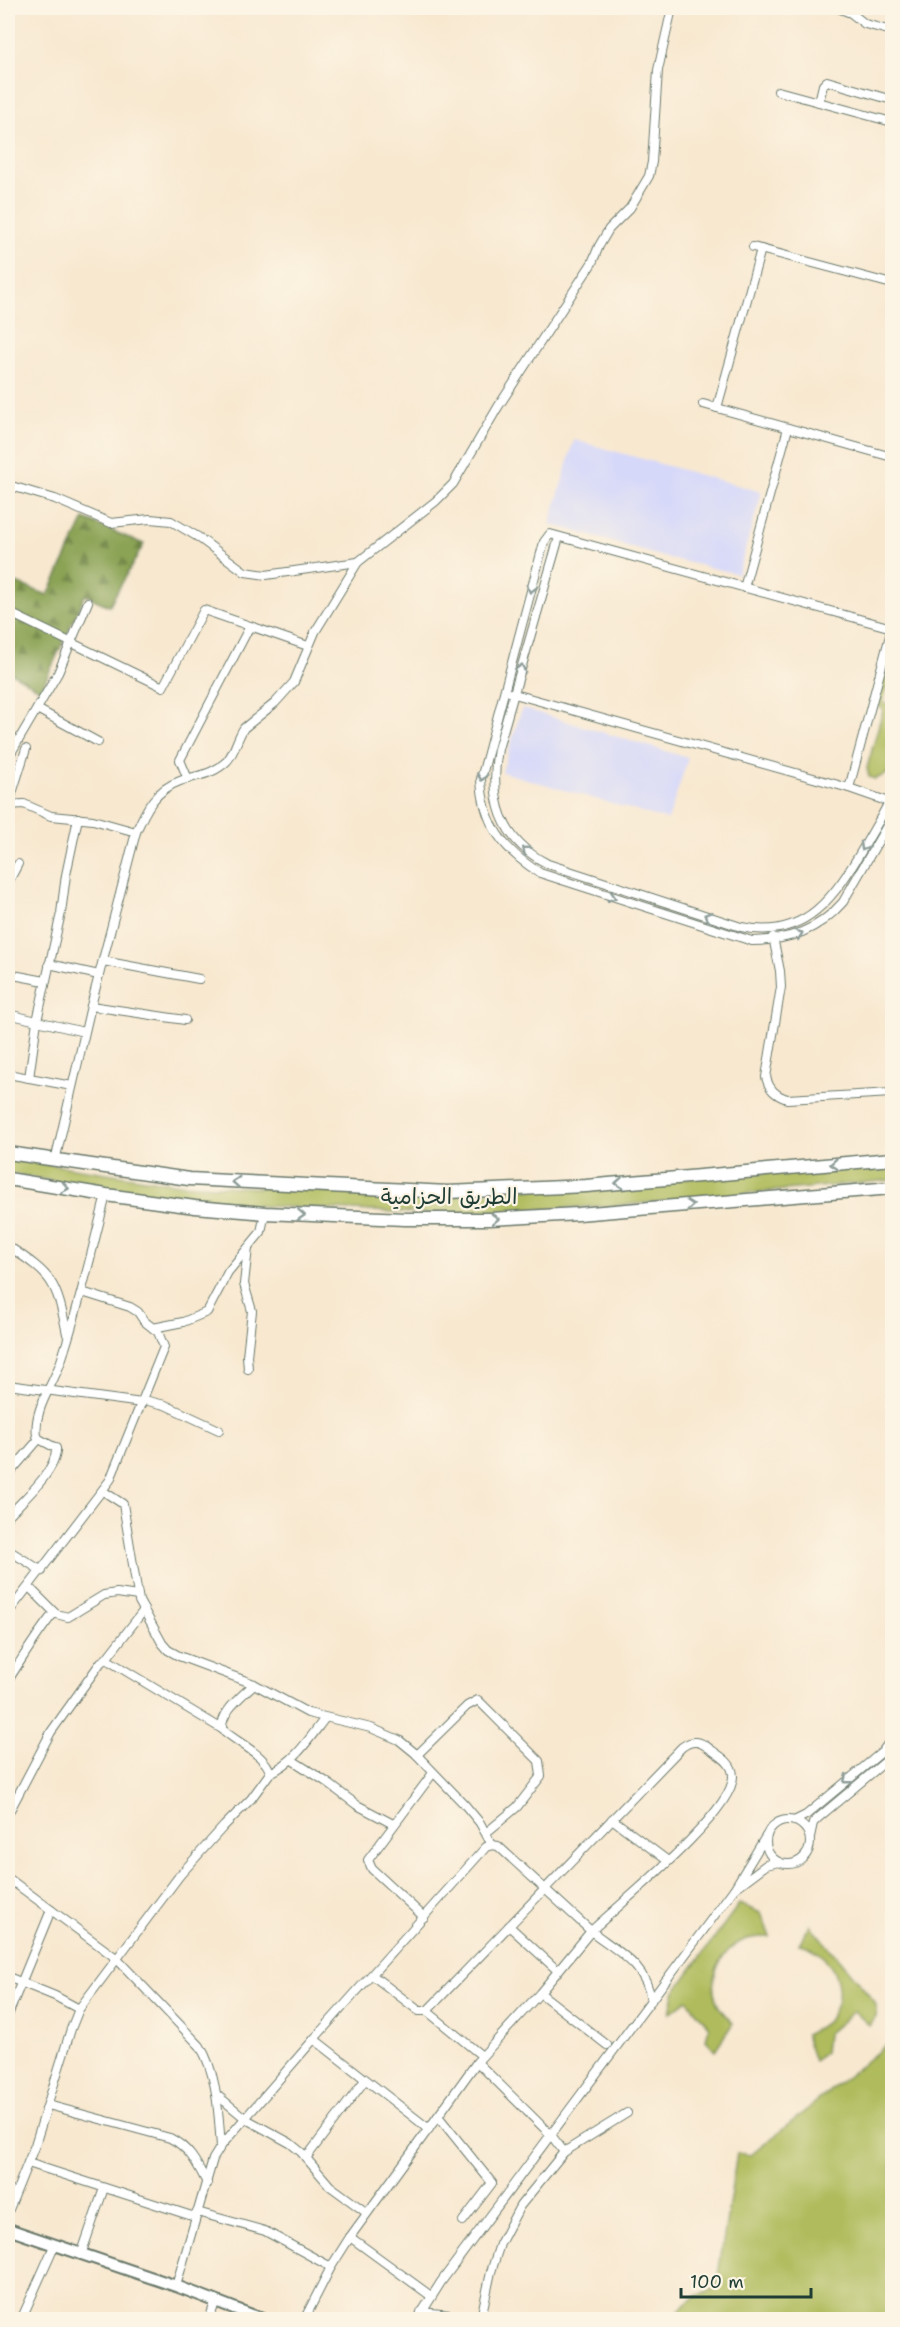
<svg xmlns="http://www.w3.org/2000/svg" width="900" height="2327" font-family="'Shantell Sans','Playpen Sans Arabic',sans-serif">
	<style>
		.built { fill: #d6d8f9 }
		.grass { fill: #afbb5c; stroke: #677c48; stroke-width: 1.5 }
		.forest { fill: url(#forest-firs); stroke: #557044; stroke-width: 1.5 }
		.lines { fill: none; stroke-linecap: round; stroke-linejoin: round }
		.minor-casing { stroke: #6b796b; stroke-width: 10 }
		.secondary-casing { stroke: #6b796b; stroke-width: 14 }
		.trunk-casing { stroke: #6b796b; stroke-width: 15 }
		.minor { stroke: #fff; stroke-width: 8 }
		.secondary { stroke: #fff; stroke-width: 10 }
		.trunk { stroke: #fff; stroke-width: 12 }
		.oneway { stroke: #8f9e9a }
		.labels { text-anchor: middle; stroke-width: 4.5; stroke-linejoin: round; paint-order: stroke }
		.street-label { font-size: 22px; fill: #1f3d34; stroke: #fcf5e5 }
	</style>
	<defs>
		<pattern id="forest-firs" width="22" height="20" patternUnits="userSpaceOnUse" patternTransform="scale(1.5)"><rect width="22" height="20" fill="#8ba354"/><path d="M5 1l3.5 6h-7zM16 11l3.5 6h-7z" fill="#718646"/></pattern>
	</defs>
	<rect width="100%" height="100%" fill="#fcf5e5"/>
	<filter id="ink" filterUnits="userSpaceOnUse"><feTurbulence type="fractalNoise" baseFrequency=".0167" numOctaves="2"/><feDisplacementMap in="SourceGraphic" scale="12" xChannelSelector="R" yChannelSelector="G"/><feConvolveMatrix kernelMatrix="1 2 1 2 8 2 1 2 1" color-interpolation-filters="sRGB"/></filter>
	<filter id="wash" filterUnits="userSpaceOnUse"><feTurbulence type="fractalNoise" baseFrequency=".008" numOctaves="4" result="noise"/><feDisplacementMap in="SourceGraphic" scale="24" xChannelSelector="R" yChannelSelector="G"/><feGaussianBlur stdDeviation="1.35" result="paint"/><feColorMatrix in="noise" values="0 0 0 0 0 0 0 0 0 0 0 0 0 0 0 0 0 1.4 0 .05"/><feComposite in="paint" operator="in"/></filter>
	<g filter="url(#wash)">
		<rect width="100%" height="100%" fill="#f8e8d0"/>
		<g class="built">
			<polygon points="574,440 762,492 738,574 660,556 550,524"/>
			<polygon points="522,708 688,758 668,820 502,772"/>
		</g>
		<g class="grass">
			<polygon points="892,646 892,667 883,703 892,706 892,766 887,774 875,779 869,777 867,768 883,710 877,704"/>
			<polygon points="8,1158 178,1184 425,1196 892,1164 892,1180 623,1205 437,1214 201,1203 145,1197 8,1173"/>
			<path d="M 739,1904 L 761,1913 L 770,1937 C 760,1937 751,1937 742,1941 C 721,1951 708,1977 716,2000 C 719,2009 726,2016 733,2023 L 715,2050 L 706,2040 L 709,2027 L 687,2000 L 670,2013 L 674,1993 Z"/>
			<path d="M 810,1925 L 875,2002 C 878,2011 876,2018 870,2026 L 854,2011 L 827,2034 L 825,2052 L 814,2061 L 805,2035 C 813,2031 823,2026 829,2019 C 851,1992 831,1949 799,1944 Z"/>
			<path d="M 892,2040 L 892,2319 L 675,2319 C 682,2301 698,2295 716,2288 L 737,2153 L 751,2155 Z"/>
		</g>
		<polygon class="forest" points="84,519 144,544 109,606 85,595 41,690 8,671 8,580 48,595"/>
	</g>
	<g filter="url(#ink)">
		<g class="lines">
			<g class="minor-casing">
				<g id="minor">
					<polyline points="838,8 851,13 865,24 892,31"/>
					<polyline points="778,91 892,122"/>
					<polyline points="819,102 823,85 827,81 892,100"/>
					<polyline points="753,247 892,284"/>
					<polyline points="703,404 892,457"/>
					<polyline points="717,408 761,249"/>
					<polyline points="8,485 55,499 111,523 150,519 171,521 198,537 245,572 266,575 358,562"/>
					<path d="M 559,537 L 498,749 C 489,799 500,840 548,864 L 741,927 C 806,941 836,895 865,845 C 874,829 884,813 892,796"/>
					<polyline points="744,588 788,428"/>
					<polyline points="8,612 163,687 204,610 308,646"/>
					<path d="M 892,628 L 550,534 L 544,542 L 481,779 C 483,823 503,850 540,873 L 752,941 C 789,940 818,931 843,902 L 892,817"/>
					<polyline points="511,693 849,788 892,803"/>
					<polyline points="37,709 98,742"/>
					<polyline points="8,758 58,673 88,602"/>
					<polyline points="188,779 180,760 250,626"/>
					<polyline points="849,788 892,628"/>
					<path d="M 8,805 L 24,804 L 51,816 L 93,820 L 136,832 C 146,809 155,790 180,781 C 197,775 213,775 227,761 C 235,752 237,738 244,728 L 275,703 L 294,682 L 315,632 L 358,562 L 436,501 L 453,484 L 498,407 L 592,263 L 599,246 L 609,229 L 630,208 L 649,176 L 652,162 L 658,70 L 672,8"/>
					<polyline points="8,806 26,749"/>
					<polyline points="78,818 66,875 61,913 37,1021 84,1032"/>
					<polyline points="8,883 18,864"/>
					<path d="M 773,937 L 780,971 L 781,987 L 766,1077 C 769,1089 775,1095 787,1099 L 892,1093"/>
					<polyline points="103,961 199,979"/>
					<polyline points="49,964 99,975"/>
					<polyline points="8,974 45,981"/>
					<polyline points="91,1006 185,1020"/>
					<polyline points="8,1014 37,1021 29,1078"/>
					<polyline points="8,1074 72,1086"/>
					<polyline points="55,1161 91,1006 136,832"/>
					<path d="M 8,1246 C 53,1276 56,1280 67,1334"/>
					<polyline points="153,1328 183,1322 207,1312 228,1272 261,1232 265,1213"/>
					<polyline points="248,1369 247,1356 252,1311 244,1284 248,1248"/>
					<polyline points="8,1385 142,1403"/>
					<polyline points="144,1400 165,1405 219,1430"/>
					<polyline points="8,1475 39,1439"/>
					<polyline points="103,1491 123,1504 139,1601 162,1643 168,1650 179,1656 254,1684 308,1713 371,1728 399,1740 415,1753 465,1805 480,1823 492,1845"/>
					<path d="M 8,1516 C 22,1501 58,1470 56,1448 L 39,1439 L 37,1436 C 33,1409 53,1386 61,1361 C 79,1307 92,1251 106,1195"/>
					<polyline points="8,1550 42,1571"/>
					<polyline points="29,1587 56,1614 68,1617 104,1595 117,1593 138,1596"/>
					<polyline points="8,1613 110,1480 164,1347 158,1332 144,1321 138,1312 130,1307 82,1292"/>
					<polyline points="106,1659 144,1610"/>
					<path d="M 8,1680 C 23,1658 37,1633 54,1613"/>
					<polyline points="892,1730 890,1741 892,1748"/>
					<polyline points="417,1755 467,1706 478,1700 539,1761 541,1776 517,1807 486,1833"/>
					<polyline points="292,1760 325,1781 357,1805 393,1824"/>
					<path d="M 270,1773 C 295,1762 309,1739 325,1718"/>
					<polyline points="8,1814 51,1732 101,1662 106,1659 222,1729"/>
					<polyline points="612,1819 668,1861"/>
					<circle cx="788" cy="1842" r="22"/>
					<polyline points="794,1821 806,1815 882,1752 890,1741"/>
					<polyline points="766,1836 734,1889 766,1865 779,1862"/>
					<polyline points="810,1837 813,1823 818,1818 892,1756"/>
					<path d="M 8,1878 L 116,1958 L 200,2046 C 218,2076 218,2112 221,2146"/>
					<polyline points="424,1917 372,1869 368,1860 433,1773"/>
					<polyline points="509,1926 557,1970"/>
					<path d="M 372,1975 L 419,2011 L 427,2011 L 682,1747 C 693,1739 700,1741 710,1749 C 720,1756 733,1763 733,1776 C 734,1812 620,1904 591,1931 C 618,1952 647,1965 651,2001"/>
					<polyline points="8,1977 55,1996 79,2009"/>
					<polyline points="540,1993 607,2045"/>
					<polyline points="427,2011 482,2056"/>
					<polyline points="8,2015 51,1910"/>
					<polyline points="314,2039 486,1847 492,1845 498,1846 591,1931 540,1993 477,2062 438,2116"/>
					<polyline points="477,2062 551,2135 564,2152"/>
					<polyline points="217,2095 246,2119 290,2143 301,2152 330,2186 367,2213"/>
					<path d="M 48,2105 L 170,2138 C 190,2148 197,2164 207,2183"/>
					<polyline points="306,2158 365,2080"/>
					<polyline points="28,2163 195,2217"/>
					<path d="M 8,2212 L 35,2145 L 71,2029 L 79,2009 L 180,1875 L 224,1826 L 251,1799 L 270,1773 C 268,1756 234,1741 222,1729 C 221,1711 242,1696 254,1684"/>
					<polyline points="197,2212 265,2231 331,2267"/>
					<polyline points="350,2237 431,2296"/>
					<polyline points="81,2255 104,2188"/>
					<polyline points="176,2286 213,2159 221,2146 314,2039 429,2129"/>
					<polyline points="421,2312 481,2318 491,2272 500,2244 520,2206 564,2152 627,2113"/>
					<polyline points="21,2320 54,2246"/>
					<polyline points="209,2320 216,2300"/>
					<polyline points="304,2320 331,2267 350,2237 438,2116 492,2183 463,2221"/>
					<polyline points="417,2320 441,2282 734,1889"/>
				</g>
			</g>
			<g class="secondary-casing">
				<polyline id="secondary" points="8,2229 176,2286 265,2320"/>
			</g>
			<g class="trunk-casing">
				<g id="trunk">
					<polyline points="8,1153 189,1179 448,1192 586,1186 892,1159"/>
					<polyline points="8,1179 106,1195 195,1207 265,1213 405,1219 490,1219 578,1214 892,1188"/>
				</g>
			</g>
			<use href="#minor" class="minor"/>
			<use href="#secondary" class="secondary"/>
			<use href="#trunk" class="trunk"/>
		</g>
		<defs><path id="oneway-chevron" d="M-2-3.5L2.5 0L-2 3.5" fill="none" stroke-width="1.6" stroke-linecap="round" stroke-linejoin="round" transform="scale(1.5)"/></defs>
		<g class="oneway">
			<use href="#oneway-chevron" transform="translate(531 589) rotate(105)"/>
			<use href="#oneway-chevron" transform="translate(521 668) rotate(-74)"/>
			<use href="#oneway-chevron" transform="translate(482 777) rotate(95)"/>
			<use href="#oneway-chevron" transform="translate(864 847) rotate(120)"/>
			<use href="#oneway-chevron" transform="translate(526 850) rotate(-140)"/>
			<use href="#oneway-chevron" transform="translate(612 897) rotate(18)"/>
			<use href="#oneway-chevron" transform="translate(708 916) rotate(-162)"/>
			<use href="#oneway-chevron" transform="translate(799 934) rotate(-21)"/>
			<use href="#oneway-chevron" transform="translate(834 1164) rotate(175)"/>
			<use href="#oneway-chevron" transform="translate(236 1182) rotate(-176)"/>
			<use href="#oneway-chevron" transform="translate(619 1183) rotate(176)"/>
			<use href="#oneway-chevron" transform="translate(65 1188) rotate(10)"/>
			<use href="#oneway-chevron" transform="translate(690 1205) rotate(-5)"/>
			<use href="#oneway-chevron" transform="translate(301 1215) rotate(3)"/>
			<use href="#oneway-chevron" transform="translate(495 1219) rotate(-2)"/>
			<use href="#oneway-chevron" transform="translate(847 1780) rotate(142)"/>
		</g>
	</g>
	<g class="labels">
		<g class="street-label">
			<text x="449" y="1204">الطريق الحزامية</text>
		</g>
	</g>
	<rect width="900" height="2327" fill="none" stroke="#fcf5e5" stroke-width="30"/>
	<path d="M681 2288v9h130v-9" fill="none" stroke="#1f3d34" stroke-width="3"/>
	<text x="690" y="2288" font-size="18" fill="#1f3d34" stroke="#fcf5e5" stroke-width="4.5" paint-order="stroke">100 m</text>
</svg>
